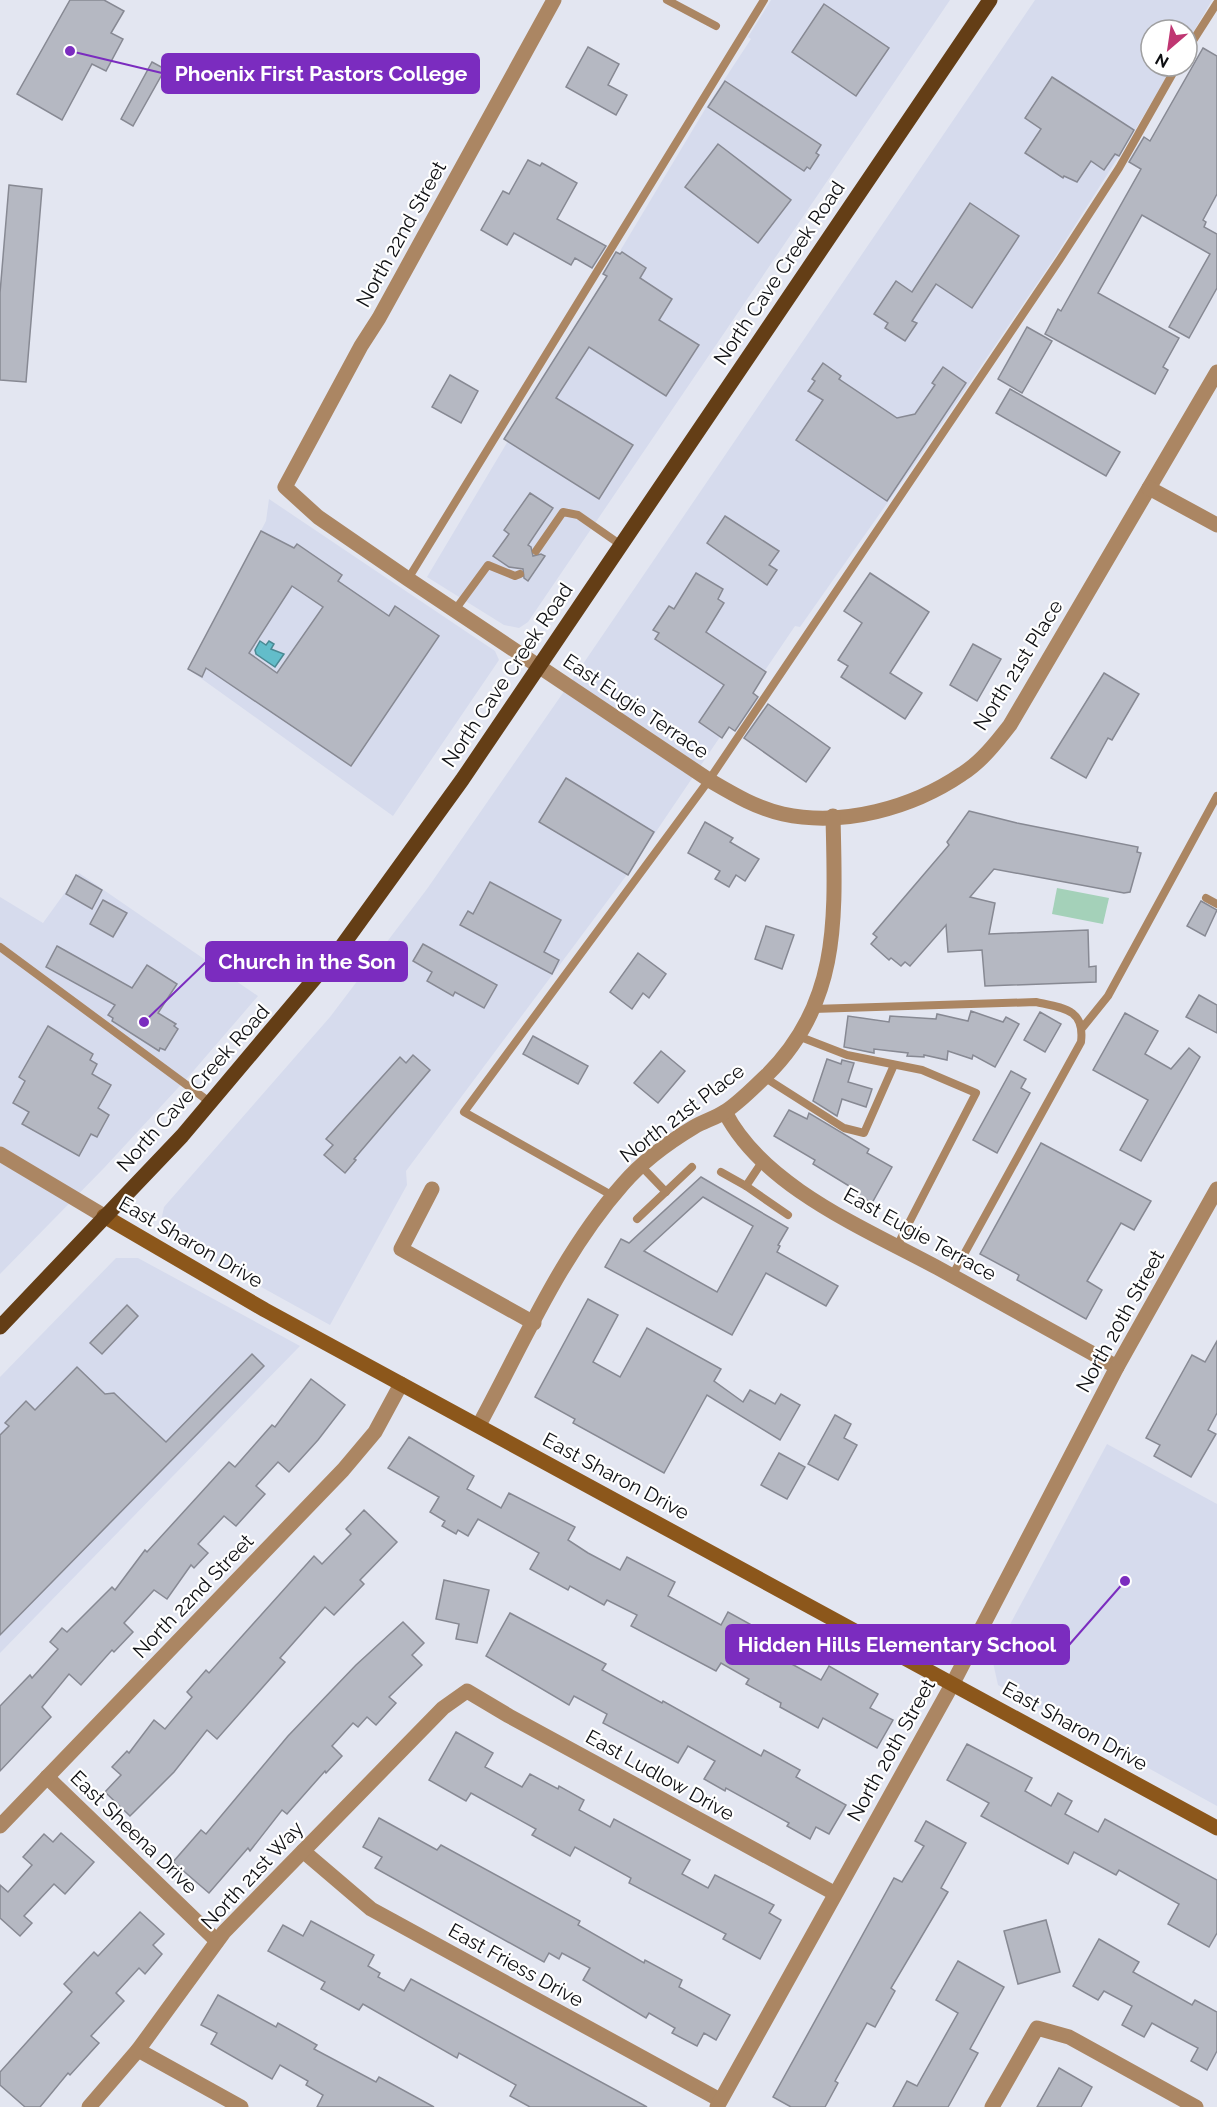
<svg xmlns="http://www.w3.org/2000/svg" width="1217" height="2107" font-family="Raleway,sans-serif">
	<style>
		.built { fill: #d6dbed }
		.green { fill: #a4d1b9 }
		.water { fill: #63bdca; stroke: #4a8993; stroke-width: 1.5 }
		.building { fill: #b5b8c2; stroke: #878993; stroke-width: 1.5; fill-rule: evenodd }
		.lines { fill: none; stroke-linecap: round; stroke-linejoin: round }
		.lane { stroke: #ab8663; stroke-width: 8 }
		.street { stroke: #ab8663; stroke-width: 15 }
		.secondary { stroke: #8c571b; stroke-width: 15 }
		.primary { stroke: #643e16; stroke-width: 15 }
		.labels { text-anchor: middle; stroke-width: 4.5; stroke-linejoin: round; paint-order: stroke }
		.street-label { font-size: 20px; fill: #0e0f12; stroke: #fff }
		.leader { fill: none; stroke: #7b2cbf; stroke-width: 2 }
		.callout-dot { fill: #7b2cbf; stroke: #fff; stroke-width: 2 }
		.callout { fill: #7b2cbf; stroke: #7b2cbf; stroke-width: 2 }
		.callout-label { font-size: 21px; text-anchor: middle; font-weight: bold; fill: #fff }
	</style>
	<rect width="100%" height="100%" fill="#e3e6f1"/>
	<g class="built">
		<polygon points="771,0 950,0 528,622 519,628 504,625 427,577 508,441 537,385 622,252 620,251 707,106 751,39 748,37"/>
		<polygon points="1035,0 1212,0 1187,43 1187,30 1151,30 1151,66 1173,66 1131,137 1053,260 914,465 800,627 795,626 626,876 406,1171 407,1185 330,1325 171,1237 164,1230 161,1221 164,1207 330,1017 427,889 583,664"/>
		<polygon points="269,499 495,651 499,660 393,816 188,669 266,521"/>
		<polygon points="79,873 258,996 189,1076 104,1168 0,1274 0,897 43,923"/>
		<polygon points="116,1258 138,1258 300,1346 0,1653 0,1377"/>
		<polygon points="1107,1444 1217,1504 1217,1806 998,1685 992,1658"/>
	</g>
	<polygon class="green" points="1057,888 1109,898 1103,924 1052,914"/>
	<polygon class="water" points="260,641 266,645 269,641 274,644 271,649 284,654 275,667 256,654 255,650"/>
	<g class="building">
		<polygon points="70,0 104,0 124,11 111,33 123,39 106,71 92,64 62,120 17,94"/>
		<polygon points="824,4 889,48 856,96 792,52"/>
		<polygon points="588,47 619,64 608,85 627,95 616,115 566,87"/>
		<polygon points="1203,48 1217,56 1217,194 1203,220 1206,222 1204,227 1217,234 1217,288 1189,338 1169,327 1210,254 1142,215 1098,293 1179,338 1163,367 1168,370 1155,394 1045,334 1058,309 1061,311 1141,169 1129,162 1144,137 1150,141"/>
		<polygon points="152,62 165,69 133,126 121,119"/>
		<polygon points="1052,77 1134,130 1119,156 1115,154 1104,170 1091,161 1077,182 1064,176 1063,178 1025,153 1041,129 1025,118"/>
		<polygon points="725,81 821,145 816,153 819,155 810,169 807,167 804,171 708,107"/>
		<polygon points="718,144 791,200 758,243 685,187"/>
		<polygon points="528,160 540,166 542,163 577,183 557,219 606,246 592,268 575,258 571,265 514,233 507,245 481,230 503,191 509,194"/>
		<polygon points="9,185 42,189 26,382 0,380 0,293"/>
		<polygon points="970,203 1019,236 972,308 936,284 912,321 917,323 905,341 885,328 888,323 874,314 896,281 912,292"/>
		<polygon points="616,252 620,254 622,252 646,268 640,278 672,299 659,320 699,345 666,396 589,347 556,398 633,445 599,499 504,439 607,276 603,274"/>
		<polygon points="1027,327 1052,341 1022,393 998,379"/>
		<polygon points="823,363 841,376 839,379 897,418 915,414 935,385 932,383 943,367 966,383 887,501 796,440 823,400 808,391 815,381 812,379"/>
		<polygon points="450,375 478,391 461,423 432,407"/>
		<polygon points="1010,389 1120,452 1106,476 996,413"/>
		<polygon points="530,493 553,508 528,545 531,547 533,556 541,554 545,556 528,581 524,578 523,569 509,567 493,556 509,534 504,530"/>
		<polygon points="725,516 779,551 769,565 777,570 767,585 707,543"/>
		<path d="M 261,531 L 294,548 L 297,544 L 342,575 L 338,581 L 389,616 L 395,606 L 439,636 L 351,766 L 206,668 L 202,677 L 188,669 ZM 292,586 L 323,607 L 277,673 L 249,653 Z"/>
		<polygon points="696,573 723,589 718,599 724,603 706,632 766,672 753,693 758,697 735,731 729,727 722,738 699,722 724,685 655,639 659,633 653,630 669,606 674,609"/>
		<polygon points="870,573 929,612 890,673 922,693 905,719 841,677 848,666 838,660 862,623 844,611"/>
		<polygon points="973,644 1001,659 977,701 950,685"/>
		<polygon points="1104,673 1139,694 1112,740 1108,738 1086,778 1051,758"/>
		<polygon points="768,704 830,748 806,782 744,738"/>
		<polygon points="566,778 654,832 628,875 539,822"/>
		<polygon points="969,811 1017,823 1138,847 1137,852 1141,853 1130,892 1124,893 994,869 970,897 995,903 989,934 1088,930 1089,967 1096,966 1096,982 985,986 982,950 948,952 946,925 910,966 905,962 901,966 891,958 889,960 871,944 877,937 873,934 949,845 947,842"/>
		<polygon points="705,822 733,838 730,842 759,859 745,881 736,875 729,887 715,879 720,871 688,853"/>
		<polygon points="76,875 102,890 92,909 66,894"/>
		<polygon points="490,882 561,920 544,952 559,960 552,974 460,925 468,911 473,914"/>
		<polygon points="103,900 127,913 113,937 90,924"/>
		<polygon points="1201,901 1217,910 1205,936 1187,926"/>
		<polygon points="766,926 794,935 782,969 755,959"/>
		<polygon points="423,944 497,985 484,1008 455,992 453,996 427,981 432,972 413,961"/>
		<polygon points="57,946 132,988 147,965 177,984 158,1013 176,1024 174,1026 178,1029 165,1050 160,1048 159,1051 112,1021 113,1018 108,1015 115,1005 46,967"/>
		<polygon points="638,953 666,974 649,998 643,993 632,1009 610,992"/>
		<polygon points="1199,995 1217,1005 1217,1033 1186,1017"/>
		<polygon points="971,1011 1003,1022 1006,1017 1019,1024 995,1067 973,1055 972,1059 948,1051 947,1060 924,1055 924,1057 907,1056 908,1053 874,1049 874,1053 844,1047 848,1016 889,1022 890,1016 936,1019 937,1014 968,1021"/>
		<polygon points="1040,1012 1061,1024 1045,1052 1024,1040"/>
		<polygon points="1125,1013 1158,1031 1145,1054 1171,1069 1189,1048 1200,1057 1141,1161 1120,1150 1148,1100 1093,1070"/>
		<polygon points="48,1026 93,1054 90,1060 97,1064 92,1074 111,1085 98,1108 109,1115 97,1137 91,1134 79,1156 22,1124 29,1112 13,1103 25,1081 19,1077"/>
		<polygon points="533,1036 588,1066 578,1084 523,1054"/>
		<polygon points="661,1051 685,1071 658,1103 634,1083"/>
		<polygon points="413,1055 430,1070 354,1159 356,1160 345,1173 324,1155 333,1145 326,1139 400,1057 406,1063"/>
		<polygon points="827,1059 841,1064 842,1060 854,1063 848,1082 872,1089 866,1107 842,1099 837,1116 813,1101"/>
		<polygon points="1011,1071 1026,1079 1021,1088 1030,1093 997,1153 973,1140"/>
		<polygon points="789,1110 807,1119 809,1113 869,1149 867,1153 892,1167 872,1203 857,1195 859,1192 813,1164 815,1160 774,1136"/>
		<polygon points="1041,1143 1151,1201 1134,1230 1121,1223 1087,1281 1102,1290 1086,1319 1017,1280 1019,1275 980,1254"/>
		<path d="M 701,1177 L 788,1228 L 778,1245 L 780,1246 L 777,1252 L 838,1286 L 826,1306 L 766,1273 L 732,1335 L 605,1267 L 621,1239 L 629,1243 ZM 703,1197 L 753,1226 L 717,1292 L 644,1251 Z"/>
		<polygon points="588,1299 618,1315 593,1362 620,1377 647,1328 721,1369 714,1381 743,1402 750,1390 775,1404 781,1394 800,1405 780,1440 707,1395 664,1473 573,1423 575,1419 535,1397"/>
		<polygon points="127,1305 138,1316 102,1354 90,1343"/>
		<polygon points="1217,1341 1217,1413 1208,1430 1216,1434 1191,1477 1154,1456 1160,1445 1146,1438 1192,1355 1205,1362"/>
		<polygon points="252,1354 264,1366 0,1635 0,1435 9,1426 5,1423 26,1401 35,1410 77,1367 105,1394 114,1393 166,1442"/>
		<polygon points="311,1379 345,1405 318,1440 289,1472 278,1462 256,1486 265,1494 236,1526 224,1516 198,1544 208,1553 194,1568 191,1565 167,1599 154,1590 124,1623 133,1632 114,1652 112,1650 81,1685 69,1674 42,1707 51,1717 0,1771 0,1706 30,1675 32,1678 58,1649 50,1642 62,1628 67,1632 112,1587 115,1590 145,1550 147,1552 229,1462 235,1467 272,1425 275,1427"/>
		<polygon points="835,1415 851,1424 844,1438 857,1445 838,1480 808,1464"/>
		<polygon points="409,1437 474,1476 467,1489 501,1508 509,1493 575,1527 568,1540 588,1553 620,1570 627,1557 675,1582 668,1596 721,1625 728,1612 775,1638 768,1651 788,1662 821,1680 829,1666 878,1694 870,1708 893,1720 877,1748 823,1718 818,1728 780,1707 781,1703 746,1684 749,1679 721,1663 716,1671 631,1626 637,1615 607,1600 604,1605 570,1586 568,1590 530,1569 539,1553 478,1519 468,1536 458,1530 456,1534 442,1526 445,1521 430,1512 439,1497 388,1468"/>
		<polygon points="779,1453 805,1467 787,1499 761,1485"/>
		<polygon points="364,1510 397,1542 360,1580 364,1584 334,1615 325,1607 280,1658 285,1662 217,1739 207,1730 174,1772 130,1816 105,1792 121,1775 112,1767 127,1751 129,1753 154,1720 165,1729 192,1697 187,1692 206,1670 209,1673 314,1556 322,1564 351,1534 346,1529"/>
		<polygon points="444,1580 489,1590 477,1643 456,1639 459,1624 436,1619"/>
		<polygon points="510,1613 606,1664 602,1670 662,1703 663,1701 761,1756 764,1750 800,1770 796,1777 846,1805 829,1834 816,1827 810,1839 787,1826 789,1823 726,1788 725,1791 704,1779 715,1761 688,1746 678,1763 603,1723 607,1714 574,1696 569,1705 486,1656"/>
		<polygon points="403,1622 424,1643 412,1655 422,1665 389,1697 396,1703 376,1725 367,1717 358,1727 353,1723 332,1746 342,1756 326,1773 325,1771 287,1814 282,1810 250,1851 248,1848 209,1893 173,1862 201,1830 206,1834 288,1736 356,1665"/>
		<polygon points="456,1732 493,1753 485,1767 522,1787 530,1774 558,1789 559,1786 584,1800 579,1810 610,1827 614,1819 690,1860 682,1874 708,1888 715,1875 774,1905 769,1913 781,1920 760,1959 723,1939 726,1934 629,1883 631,1878 575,1847 570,1856 532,1835 536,1829 471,1793 466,1801 429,1780"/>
		<polygon points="967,1744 1032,1778 1025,1791 1051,1806 1058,1793 1072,1801 1065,1814 1098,1832 1105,1819 1217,1880 1217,1933 1209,1947 1168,1924 1179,1904 1119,1870 1116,1875 1074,1852 1068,1864 981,1816 989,1803 947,1780"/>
		<polygon points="379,1818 437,1850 441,1845 580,1921 578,1925 644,1963 645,1960 682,1980 679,1987 730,2015 716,2040 704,2033 697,2046 672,2033 675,2028 649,2013 646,2018 583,1980 590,1968 562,1953 559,1959 549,1953 544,1962 375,1868 382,1857 363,1847"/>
		<polygon points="926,1821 966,1843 941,1888 948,1892 891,1988 895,1991 875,2027 867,2023 835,2081 838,2083 825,2107 791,2107 773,2097 894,1878 902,1882 924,1846 915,1841"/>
		<polygon points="61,1833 94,1862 65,1894 54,1884 24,1916 32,1923 20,1936 0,1918 0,1885 8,1892 32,1865 23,1857 44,1834 53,1842"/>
		<polygon points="140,1912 164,1934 153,1945 162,1954 145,1974 139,1968 116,1993 124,2001 91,2036 99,2043 70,2075 68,2073 40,2107 25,2107 0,2085 0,2072 72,1992 64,1984 94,1952 98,1956"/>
		<polygon points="1046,1920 1060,1972 1018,1984 1004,1931"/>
		<polygon points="311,1921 374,1955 368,1966 380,1973 378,1977 404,1991 411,1979 647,2107 530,2107 510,2096 516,2085 459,2053 457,2058 363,2004 359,2010 321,1989 325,1982 268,1951 283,1925 303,1936"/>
		<polygon points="1099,1939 1139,1962 1133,1972 1192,2005 1195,2000 1217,2012 1217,2051 1207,2070 1191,2061 1198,2048 1168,2032 1152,2023 1144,2037 1122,2025 1132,2006 1104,1991 1098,2000 1073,1986"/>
		<polygon points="958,1961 1004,1987 970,2049 978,2053 948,2107 893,2107 907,2081 917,2086 958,2013 936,2000"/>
		<polygon points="218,1995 276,2027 278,2023 317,2045 314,2049 376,2082 379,2077 434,2107 317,2107 323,2095 306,2085 308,2081 280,2065 272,2079 211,2044 217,2033 201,2025"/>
		<polygon points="1059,2068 1092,2087 1081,2107 1037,2107"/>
	</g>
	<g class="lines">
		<g class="lane">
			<polyline points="667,0 716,26"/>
			<polyline points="1187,50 1217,3"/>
			<polyline points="536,551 563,512 578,515 621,545"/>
			<polyline points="408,579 764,0"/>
			<polyline points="455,610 488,565 515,576 520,574"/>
			<polyline points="1206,898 1217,904"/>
			<polyline points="0,947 211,1103"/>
			<path d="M 813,1009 L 1036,1002 C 1064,1008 1085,1009 1081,1042 L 952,1276"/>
			<polyline points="1083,1027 1108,996 1217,796"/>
			<polyline points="798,1036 847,1055 922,1070 976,1093 897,1246"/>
			<polyline points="764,1077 844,1128 864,1133 894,1065"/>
			<polyline points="642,1167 666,1192"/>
			<polyline points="721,1172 746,1186 762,1162"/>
			<polyline points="746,1186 788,1215"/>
			<polyline points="613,1196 464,1112 709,780 1060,259 1119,168 1177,66"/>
			<polyline points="637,1219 692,1167"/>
		</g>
		<g class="street">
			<path d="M 554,0 L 379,318 L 361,346 L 285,487 L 318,517 L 408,579 L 709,780 C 733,794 756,808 783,814 C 843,827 912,808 962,774 C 981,762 996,743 1010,725 L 1217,372"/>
			<polyline points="1149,488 1217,525"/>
			<path d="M 725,1112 C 763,1187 866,1229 938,1268 C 998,1301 1057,1334 1117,1367"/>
			<polyline points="0,1154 104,1216"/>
			<polyline points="432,1189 401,1249 534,1323"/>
			<path d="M 479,1425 C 523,1344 561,1254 623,1184 C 642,1162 669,1142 694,1127 C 704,1121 716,1118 726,1111 C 741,1101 754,1087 767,1075 C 842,1001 835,913 833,816"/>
			<polyline points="47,1777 217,1941"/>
			<polyline points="0,1826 343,1470 375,1432 401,1384"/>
			<polyline points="303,1851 371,1909 720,2100"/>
			<polyline points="138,2050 241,2107"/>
			<polyline points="89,2107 138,2050 224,1932 443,1708 467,1691 509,1716 834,1893"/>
			<polyline points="717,2107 953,1683 1117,1367 1217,1189"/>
			<polyline points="992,2107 1037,2028 1069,2037 1196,2107"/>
		</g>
		<polyline class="secondary" points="104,1216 265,1310 1217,1828"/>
		<polyline class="primary" points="0,1327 182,1136 342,946 462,780 990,0"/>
	</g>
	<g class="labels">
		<g class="street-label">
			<text transform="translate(401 234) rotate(-61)" y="7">North 22nd Street</text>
			<text transform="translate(779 273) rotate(-56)" y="7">North Cave Creek Road</text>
			<text transform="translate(1018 665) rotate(-58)" y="7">North 21st Place</text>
			<text transform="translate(507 675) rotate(-56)" y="7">North Cave Creek Road</text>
			<text transform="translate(636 706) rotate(34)" y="7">East Eugie Terrace</text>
			<text transform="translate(193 1088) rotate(-48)" y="7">North Cave Creek Road</text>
			<text transform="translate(682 1113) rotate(-37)" y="7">North 21st Place</text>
			<text transform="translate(920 1234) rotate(29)" y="7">East Eugie Terrace</text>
			<text transform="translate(191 1242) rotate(30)" y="7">East Sharon Drive</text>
			<text transform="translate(1120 1321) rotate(-61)" y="7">North 20th Street</text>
			<text transform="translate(616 1476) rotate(28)" y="7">East Sharon Drive</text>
			<text transform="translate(193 1596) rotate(-46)" y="7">North 22nd Street</text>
			<text transform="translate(1075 1726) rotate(29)" y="7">East Sharon Drive</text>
			<text transform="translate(891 1750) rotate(-61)" y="7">North 20th Street</text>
			<text transform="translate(660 1775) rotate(29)" y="7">East Ludlow Drive</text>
			<text transform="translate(134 1832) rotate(44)" y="7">East Sheena Drive</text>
			<text transform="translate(252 1875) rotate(-47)" y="7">North 21st Way</text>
			<text transform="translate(516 1965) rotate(29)" y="7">East Friess Drive</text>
		</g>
	</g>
	<path class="leader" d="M70 51L162 73M144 1022L206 962M1125 1581L1069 1645"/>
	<g class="callout-dot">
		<circle cx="70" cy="51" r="6"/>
		<circle cx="144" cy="1022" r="6"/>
		<circle cx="1125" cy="1581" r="6"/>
	</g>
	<g class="callout">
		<rect x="162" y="54" width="317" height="39" rx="6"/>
		<rect x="206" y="942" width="201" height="39" rx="6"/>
		<rect x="726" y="1625" width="343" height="39" rx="6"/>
	</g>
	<g class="callout-label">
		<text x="321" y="81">Phoenix First Pastors College</text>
		<text x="307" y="969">Church in the Son</text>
		<text x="897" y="1652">Hidden Hills Elementary School</text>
	</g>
	<g transform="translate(1169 48) rotate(209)"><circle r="28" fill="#ffffff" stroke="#9f9fa0" stroke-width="1.5"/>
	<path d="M0-4.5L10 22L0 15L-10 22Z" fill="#bf3672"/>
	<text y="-9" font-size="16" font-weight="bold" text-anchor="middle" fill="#0e0f12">N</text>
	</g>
</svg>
